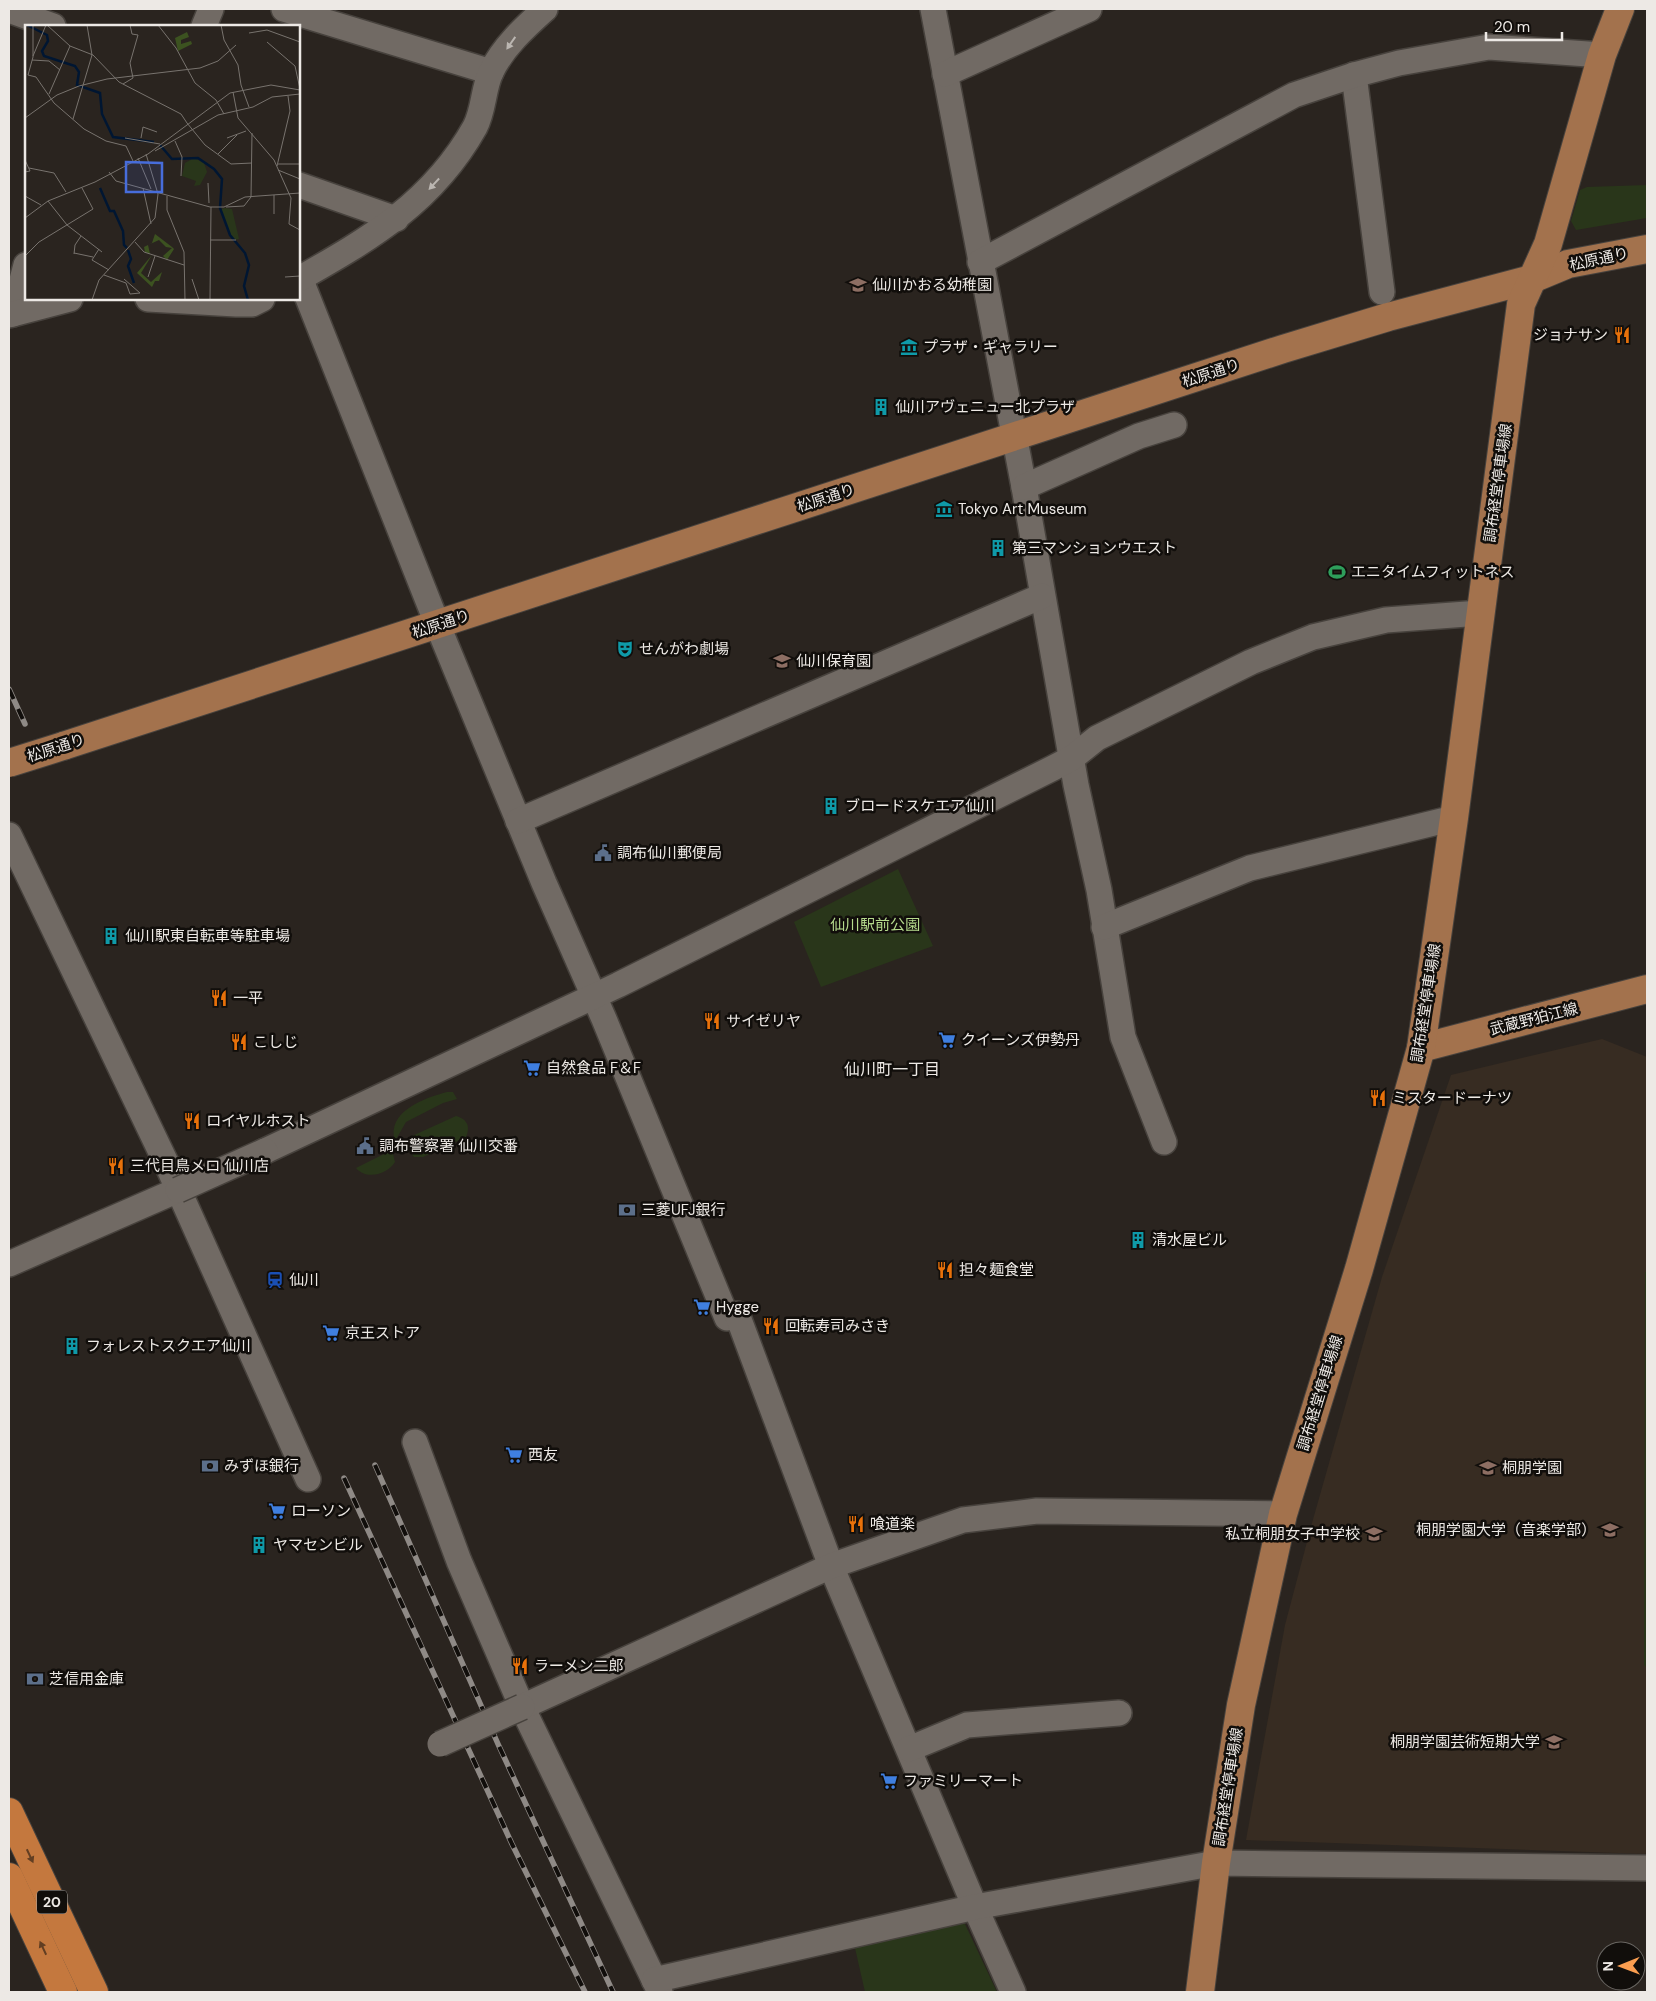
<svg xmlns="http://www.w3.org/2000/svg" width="1656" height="2001" font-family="'DM Sans','Noto Sans JP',sans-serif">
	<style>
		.built { fill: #372c22 }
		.green { fill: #29361a }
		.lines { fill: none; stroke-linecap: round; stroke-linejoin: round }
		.minor-casing { stroke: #47423d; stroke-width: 28 }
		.major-casing { stroke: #47423d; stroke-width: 30 }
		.highway-casing { stroke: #47423d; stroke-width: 30 }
		.minor { stroke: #716a64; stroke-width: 25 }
		.major { stroke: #a3724d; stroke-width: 28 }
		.highway { stroke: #c4783e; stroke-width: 28 }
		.rail-casing { stroke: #8f8a86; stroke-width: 5.5 }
		.rail { stroke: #110e0b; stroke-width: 4; stroke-dasharray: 11; stroke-linecap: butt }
		.minor-bridge-casing { stroke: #47423d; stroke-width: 28; stroke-linecap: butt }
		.major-bridge-casing { stroke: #47423d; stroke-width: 30; stroke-linecap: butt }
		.minor-bridge { stroke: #716a64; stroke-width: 25 }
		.major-bridge { stroke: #a3724d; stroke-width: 28 }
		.oneway { fill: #bbb6b1 }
		.oneway2 { fill: #623e22 }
		.labels { text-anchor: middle; stroke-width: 5; stroke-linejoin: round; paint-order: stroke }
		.shield { fill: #110e0b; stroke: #aba7a4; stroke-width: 1 }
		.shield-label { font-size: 14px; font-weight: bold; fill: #ede9e5 }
		.street-label { font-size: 15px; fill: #ede9e5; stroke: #110e0b }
		.poi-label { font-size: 15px; fill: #ede9e5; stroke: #110e0b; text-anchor: start }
		.park-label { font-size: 15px; fill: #b5da8c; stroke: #110e0b }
		.neighbourhood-label { font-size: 16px; fill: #ede9e5; stroke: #110e0b }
		.inset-river { fill: none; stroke: #001632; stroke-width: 2.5 }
		.inset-road { fill: none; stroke: #78736e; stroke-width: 1 }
		.view { fill: #476ddb; fill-opacity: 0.15; stroke: #476ddb; stroke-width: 2.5 }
		.inset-edge { fill: none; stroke: #ede9e5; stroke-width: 2.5 }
	</style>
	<rect width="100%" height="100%" fill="#2a241f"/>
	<polygon class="built" points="1602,1039 1647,1057 1647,1854 1246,1840 1285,1625 1312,1523 1382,1277 1451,1075"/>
	<g class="green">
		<polygon points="1647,185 1647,218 1576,230 1571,221 1580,190 1587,187"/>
		<polygon points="898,869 933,946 821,987 794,922"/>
		<path d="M 447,1092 L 453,1092 L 457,1099 L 443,1103 L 406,1122 L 395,1141 C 386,1112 424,1098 447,1092 Z"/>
		<path d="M 456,1116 C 466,1119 471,1125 466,1137 L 423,1157 L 414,1157 C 408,1150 408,1145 412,1136 Z"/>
		<path d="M 392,1150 L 395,1162 C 387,1175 366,1180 356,1168 Z"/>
		<polygon points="1645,1272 1647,1272 1647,1668 1644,1665"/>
		<polygon points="964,1922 997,1992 865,1992 855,1948"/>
	</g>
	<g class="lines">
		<g class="minor-casing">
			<g id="minor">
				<polyline points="284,9 491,72"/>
				<polyline points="933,9 1024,487 1076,785 1099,890 1123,1037 1164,1142"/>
				<polyline points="9,10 53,26"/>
				<polyline points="204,26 211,9"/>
				<polyline points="945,74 1089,9"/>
				<polyline points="1354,75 1382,292"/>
				<polyline points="299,185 396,219"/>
				<polyline points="980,262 1294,95 1354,75 1399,63 1489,47 1602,55"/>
				<polyline points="300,278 438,626 544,883 604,1019 727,1318"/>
				<path d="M 299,279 C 371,238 433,202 475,127 C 484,110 483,89 491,72 C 503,47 525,27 545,9"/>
				<polyline points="148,299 236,304 252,304 262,299"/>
				<polyline points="13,314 26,265"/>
				<polyline points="9,315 70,299"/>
				<polyline points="1024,487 1139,436 1174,425"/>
				<polyline points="518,821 1042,596"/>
				<polyline points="9,835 170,1171 308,1479"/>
				<polyline points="1104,927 1250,868 1454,818"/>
				<polyline points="265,1151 618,985 1053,768 1072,758 1097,738 1251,662 1313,637 1386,620 1480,613"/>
				<polyline points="9,1264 178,1190"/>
				<polyline points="737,1314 831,1566 975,1907 1013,1992"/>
				<polyline points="415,1442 459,1561 522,1707 660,1992"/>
				<polyline points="522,1707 831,1566 963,1520 1037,1511 1283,1514"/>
				<polyline points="909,1749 967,1725 1119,1713"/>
				<polyline points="654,1980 975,1907 1216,1863 1647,1868"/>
			</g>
		</g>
		<g class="major-casing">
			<g id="major">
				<polyline points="63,746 1283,349 1388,317 1532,279 1568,264 1647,249"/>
				<polyline points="1421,1048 1647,989"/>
				<polyline points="1200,1992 1216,1863 1241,1705 1283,1514 1359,1269 1421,1048 1454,818 1521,304 1548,244 1602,55 1620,9"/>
			</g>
		</g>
		<g class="highway-casing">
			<g id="highway">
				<polyline points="9,1812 94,1992"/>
				<polyline points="9,1877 63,1992"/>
			</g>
		</g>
		<use href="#minor" class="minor"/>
		<use href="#major" class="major"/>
		<use href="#highway" class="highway"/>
		<g class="rail-casing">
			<g id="rail">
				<polyline points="9,689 25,724"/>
				<polyline points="375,1465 498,1744 613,1992"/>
				<polyline points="344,1478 512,1844 585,1992"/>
			</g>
		</g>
		<use href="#rail" class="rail"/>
		<g class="minor-bridge-casing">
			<g id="minor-bridge">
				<polyline points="178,1190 265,1151"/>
				<polyline points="440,1744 522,1707"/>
			</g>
		</g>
		<g class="major-bridge-casing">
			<polyline id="major-bridge" points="9,763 63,746"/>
		</g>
		<use href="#minor-bridge" class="minor-bridge"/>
		<use href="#major-bridge" class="major-bridge"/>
	</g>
	<defs><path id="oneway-solid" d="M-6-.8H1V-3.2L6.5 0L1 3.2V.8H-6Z" transform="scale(1.25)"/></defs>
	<g class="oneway">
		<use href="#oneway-solid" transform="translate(511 43) rotate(125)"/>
		<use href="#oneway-solid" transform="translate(434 184) rotate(133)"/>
	</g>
	<g class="oneway2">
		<use href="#oneway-solid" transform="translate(30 1856) rotate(65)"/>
		<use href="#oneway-solid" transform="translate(43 1948) rotate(-115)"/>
	</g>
	<defs>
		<g id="school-bare" transform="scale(1.35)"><path d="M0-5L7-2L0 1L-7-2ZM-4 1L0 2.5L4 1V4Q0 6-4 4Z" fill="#8d6e63" stroke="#110e0b" stroke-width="2.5" paint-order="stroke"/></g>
		<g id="restaurant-bare" transform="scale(1.35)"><path d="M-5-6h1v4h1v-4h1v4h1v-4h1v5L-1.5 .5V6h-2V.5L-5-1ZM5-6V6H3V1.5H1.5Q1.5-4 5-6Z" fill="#e8710a" stroke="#110e0b" stroke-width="2.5" paint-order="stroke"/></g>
		<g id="museum-bare" transform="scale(1.35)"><path d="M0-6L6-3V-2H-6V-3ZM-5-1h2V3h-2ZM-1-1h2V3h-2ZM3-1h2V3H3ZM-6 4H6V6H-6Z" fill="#0f9aa8" stroke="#110e0b" stroke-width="2.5" paint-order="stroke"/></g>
		<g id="building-bare" transform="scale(1.35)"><path d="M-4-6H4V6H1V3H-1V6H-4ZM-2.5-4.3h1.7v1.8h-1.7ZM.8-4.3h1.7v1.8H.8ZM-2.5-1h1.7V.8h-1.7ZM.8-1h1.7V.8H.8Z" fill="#0f9aa8" stroke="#110e0b" stroke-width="2.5" paint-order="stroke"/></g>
		<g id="stadium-bare" transform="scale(1.35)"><path d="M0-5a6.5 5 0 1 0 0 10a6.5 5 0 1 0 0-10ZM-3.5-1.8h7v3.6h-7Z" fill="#2e9e5b" stroke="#110e0b" stroke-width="2.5" paint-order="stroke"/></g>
		<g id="theatre-bare" transform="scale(1.35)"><path d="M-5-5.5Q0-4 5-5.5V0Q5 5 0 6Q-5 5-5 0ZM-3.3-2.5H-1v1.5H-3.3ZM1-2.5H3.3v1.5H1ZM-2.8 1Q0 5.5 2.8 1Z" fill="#0f9aa8" stroke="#110e0b" stroke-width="2.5" paint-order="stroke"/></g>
		<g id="civic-bare" transform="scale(1.35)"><path d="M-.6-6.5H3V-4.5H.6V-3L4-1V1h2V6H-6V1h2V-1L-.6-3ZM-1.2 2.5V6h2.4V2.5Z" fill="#5c6f8a" stroke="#110e0b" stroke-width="2.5" paint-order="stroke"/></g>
		<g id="supermarket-bare" transform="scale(1.35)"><path d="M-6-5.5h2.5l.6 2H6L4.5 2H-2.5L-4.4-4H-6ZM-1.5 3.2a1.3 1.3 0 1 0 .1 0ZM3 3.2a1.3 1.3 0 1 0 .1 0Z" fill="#3f7fe0" stroke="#110e0b" stroke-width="2.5" paint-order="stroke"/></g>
		<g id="bank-bare" transform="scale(1.35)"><path d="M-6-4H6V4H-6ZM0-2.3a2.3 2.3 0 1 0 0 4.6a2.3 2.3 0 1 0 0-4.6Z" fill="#5c6f8a" stroke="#110e0b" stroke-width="2.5" paint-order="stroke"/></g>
		<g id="station-bare" transform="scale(1.35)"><path d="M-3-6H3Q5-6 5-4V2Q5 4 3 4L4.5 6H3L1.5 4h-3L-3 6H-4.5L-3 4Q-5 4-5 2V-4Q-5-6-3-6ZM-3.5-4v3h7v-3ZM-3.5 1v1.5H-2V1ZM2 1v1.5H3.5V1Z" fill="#1a4fb4" stroke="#110e0b" stroke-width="2.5" paint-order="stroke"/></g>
		<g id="university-bare" transform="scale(1.35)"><path d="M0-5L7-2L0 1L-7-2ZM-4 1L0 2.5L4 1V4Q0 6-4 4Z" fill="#8d6e63" stroke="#110e0b" stroke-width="2.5" paint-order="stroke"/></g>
	</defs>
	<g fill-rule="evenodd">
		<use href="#school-bare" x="858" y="285"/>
		<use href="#restaurant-bare" x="1622" y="335"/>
		<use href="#museum-bare" x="909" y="347"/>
		<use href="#building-bare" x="881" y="407"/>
		<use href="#museum-bare" x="944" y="509"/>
		<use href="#building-bare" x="998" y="548"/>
		<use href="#stadium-bare" x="1337" y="572"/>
		<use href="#theatre-bare" x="625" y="649"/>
		<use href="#school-bare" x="782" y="661"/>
		<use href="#building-bare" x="831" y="806"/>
		<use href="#civic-bare" x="603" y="853"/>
		<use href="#building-bare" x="111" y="936"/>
		<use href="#restaurant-bare" x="219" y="998"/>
		<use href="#restaurant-bare" x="712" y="1021"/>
		<use href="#supermarket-bare" x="947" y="1040"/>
		<use href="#restaurant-bare" x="239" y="1042"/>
		<use href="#supermarket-bare" x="532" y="1068"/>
		<use href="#restaurant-bare" x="1378" y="1098"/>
		<use href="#restaurant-bare" x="192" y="1121"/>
		<use href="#civic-bare" x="365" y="1146"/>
		<use href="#restaurant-bare" x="116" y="1166"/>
		<use href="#bank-bare" x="627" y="1210"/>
		<use href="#building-bare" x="1138" y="1240"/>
		<use href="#restaurant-bare" x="945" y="1270"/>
		<use href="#station-bare" x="275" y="1280"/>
		<use href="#supermarket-bare" x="702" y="1307"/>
		<use href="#restaurant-bare" x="771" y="1326"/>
		<use href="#supermarket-bare" x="331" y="1333"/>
		<use href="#building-bare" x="72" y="1346"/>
		<use href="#supermarket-bare" x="514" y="1455"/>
		<use href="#bank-bare" x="210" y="1466"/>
		<use href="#school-bare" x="1488" y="1468"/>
		<use href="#supermarket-bare" x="277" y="1511"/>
		<use href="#restaurant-bare" x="856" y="1524"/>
		<use href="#university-bare" x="1610" y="1530"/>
		<use href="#school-bare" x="1374" y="1534"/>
		<use href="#building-bare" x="259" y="1545"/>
		<use href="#restaurant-bare" x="520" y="1666"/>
		<use href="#bank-bare" x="35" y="1679"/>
		<use href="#university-bare" x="1554" y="1742"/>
		<use href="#supermarket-bare" x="889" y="1781"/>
	</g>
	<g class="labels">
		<rect class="shield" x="37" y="1890.5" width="30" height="23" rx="4"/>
		<g class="shield-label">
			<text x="52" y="1907">20</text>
		</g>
		<g class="street-label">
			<text transform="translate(1599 259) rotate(-12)" y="5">松原通り</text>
			<text transform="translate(1211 373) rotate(-18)" y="5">松原通り</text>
			<text transform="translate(1498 483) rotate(-82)" y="5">調布経堂停車場線</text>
			<text transform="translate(826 498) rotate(-18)" y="5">松原通り</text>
			<text transform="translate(441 624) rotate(-18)" y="5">松原通り</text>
			<text transform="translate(56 748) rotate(-18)" y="5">松原通り</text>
			<text transform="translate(1426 1003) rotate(-81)" y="5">調布経堂停車場線</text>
			<text transform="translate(1534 1019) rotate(-14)" y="5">武蔵野狛江線</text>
			<text transform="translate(1320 1393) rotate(-73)" y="5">調布経堂停車場線</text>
			<text transform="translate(1228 1787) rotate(-81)" y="5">調布経堂停車場線</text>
		</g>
		<g class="poi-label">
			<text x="872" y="290">仙川かおる幼稚園</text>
			<text x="1608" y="340" text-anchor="end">ジョナサン</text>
			<text x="923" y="352">プラザ・ギャラリー</text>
			<text x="895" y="412">仙川アヴェニュー北プラザ</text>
			<text x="958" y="514">Tokyo Art Museum</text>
			<text x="1012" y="553">第三マンションウエスト</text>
			<text x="1351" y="577">エニタイムフィットネス</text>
			<text x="639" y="654">せんがわ劇場</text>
			<text x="796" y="666">仙川保育園</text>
			<text x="845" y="811">ブロードスケエア仙川</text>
			<text x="617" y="858">調布仙川郵便局</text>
			<text x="125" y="941">仙川駅東自転車等駐車場</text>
			<text x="233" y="1003">一平</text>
			<text x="726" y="1026">サイゼリヤ</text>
			<text x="961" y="1045">クイーンズ伊勢丹</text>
			<text x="253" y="1047">こしじ</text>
			<text x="546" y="1073">自然食品 F＆F</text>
			<text x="1392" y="1103">ミスタードーナツ</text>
			<text x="206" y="1126">ロイヤルホスト</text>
			<text x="379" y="1151">調布警察署 仙川交番</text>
			<text x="130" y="1171">三代目鳥メロ 仙川店</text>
			<text x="641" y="1215">三菱UFJ銀行</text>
			<text x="1152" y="1245">清水屋ビル</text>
			<text x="959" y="1275">担々麺食堂</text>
			<text x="289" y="1285">仙川</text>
			<text x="716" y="1312">Hygge</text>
			<text x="785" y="1331">回転寿司みさき</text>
			<text x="345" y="1338">京王ストア</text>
			<text x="86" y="1351">フォレストスクエア仙川</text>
			<text x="528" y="1460">西友</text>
			<text x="224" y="1471">みずほ銀行</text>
			<text x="1502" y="1473">桐朋学園</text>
			<text x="291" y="1516">ローソン</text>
			<text x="870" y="1529">喰道楽</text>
			<text x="1596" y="1535" text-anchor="end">桐朋学園大学（音楽学部）</text>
			<text x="1360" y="1539" text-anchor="end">私立桐朋女子中学校</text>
			<text x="273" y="1550">ヤマセンビル</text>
			<text x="534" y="1671">ラーメン二郎</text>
			<text x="49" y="1684">芝信用金庫</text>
			<text x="1540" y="1747" text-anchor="end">桐朋学園芸術短期大学</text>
			<text x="903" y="1786">ファミリーマート</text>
		</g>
		<g class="park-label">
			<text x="875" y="930">仙川駅前公園</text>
		</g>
		<g class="neighbourhood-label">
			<text x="892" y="1075">仙川町一丁目</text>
		</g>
	</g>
	<g transform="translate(25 25)">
		<rect width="275" height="275" fill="#2a241f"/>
		<path d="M 169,133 L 179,138 L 182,147 L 175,160 L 169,161 L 171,156 L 157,151 L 160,138 ZM 200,183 L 207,184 L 214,214 L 209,215 L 205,209 L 196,184 Z" fill="#29361a"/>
		<path d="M 162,7 L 164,12 L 156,15 L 156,19 L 166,16 L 167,19 L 153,26 L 150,13 ZM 130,209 L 147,222 L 149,224 L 142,235 L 138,231 L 147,223 L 141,222 L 134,215 L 123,220 L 125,229 L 120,227 L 119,222 L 127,218 ZM 127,230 L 116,248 L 126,257 L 137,247 L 134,256 L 130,256 L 127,262 L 112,248 Z" fill="#3c5220"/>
		<path class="inset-river" d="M 2,0 L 22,10 L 23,16 L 17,26 L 19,31 L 50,41 L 54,47 L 52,60 L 75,68 L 77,89 L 88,112 L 129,117M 135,120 L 147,134 L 173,133 L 189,144 L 197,154 L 195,183 L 205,210 L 220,228 L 224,240 L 219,261 L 223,275M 75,163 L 85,186 L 89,186 L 98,206 L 99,220 L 102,223M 103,225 L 106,234 L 103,241 L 109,258"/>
		<path class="inset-road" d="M 8,0 L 8,32 L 3,50 L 11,52 L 29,78 L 59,104 L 81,116 L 101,121 L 108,136M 22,0 L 45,21 L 68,30 L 94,57 L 156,89 L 162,98M 133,0 L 151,23 L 170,58 L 191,75 L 199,89M 196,0 L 199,15 L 213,40 L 216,60 L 224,82M 224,8 L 242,5 L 275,17M 242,17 L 270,41 L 275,64M 8,31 L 21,0M 7,35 L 24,36 L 35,45M 98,59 L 108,53 L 105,38 L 113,10 L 107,9 L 105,0M 208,67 L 213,93 L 249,135 L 266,173 L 264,199 L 275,205M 24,69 L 45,21M 0,93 L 32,70 L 54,61 L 82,54 L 175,43 L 193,36 L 211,20M 48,94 L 67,30 L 62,0M 162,98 L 180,120 L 206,139 L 227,138M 100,113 L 135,119M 116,113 L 118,102 L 132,107M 202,113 L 221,106M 150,116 L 157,132 L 156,151M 130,126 L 193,90 L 228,82 L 247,72 L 275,69M 193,129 L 212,110M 113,133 L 126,164M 0,135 L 5,146 L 0,147M 253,139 L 275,139M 252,141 L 265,86 L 263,71M 4,143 L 29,148 L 41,167M 253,145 L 275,154M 84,147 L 91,156 L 185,182 L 199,182 L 220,172 L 275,168M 183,158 L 184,178M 118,163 L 126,199M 249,170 L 249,189M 0,171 L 16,180M 142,171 L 142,185 L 159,227 L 160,275M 226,172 L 227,108M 23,176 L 42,200 L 77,227M 201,182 L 219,181 L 226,172M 0,193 L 23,176 L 70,157 L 123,129 L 205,68 L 246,60 L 275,65M 185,215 L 211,215M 110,217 L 119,227 L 159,240M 74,224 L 67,235 L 84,245M 49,228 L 68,232M 49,229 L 50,220 L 56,211M 0,231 L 14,217 L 68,184 L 57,163M 79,250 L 101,258 L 105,269 L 115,268 L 99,254M 123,252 L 130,231M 260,252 L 275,251M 167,254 L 174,275M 67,275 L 74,255 L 130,193 L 133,169 L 121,129M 185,275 L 186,182"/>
		<path class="view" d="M 101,137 L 137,138 L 137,167 L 101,167 Z"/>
		<rect width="275" height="275" class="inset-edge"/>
	</g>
	<rect width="1656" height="2001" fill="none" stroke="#ede9e5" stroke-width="20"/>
	<g transform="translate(1621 1966) rotate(269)"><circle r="24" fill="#110e0b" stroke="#696662"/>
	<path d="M0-4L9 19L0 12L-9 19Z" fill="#fb9e50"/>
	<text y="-8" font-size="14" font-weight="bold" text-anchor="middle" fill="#ede9e5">N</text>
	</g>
	<path d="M1486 32v8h76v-8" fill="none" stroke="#ede9e5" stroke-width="2.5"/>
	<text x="1494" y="32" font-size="15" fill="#ede9e5" stroke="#110e0b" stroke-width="4" paint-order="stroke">20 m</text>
</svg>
